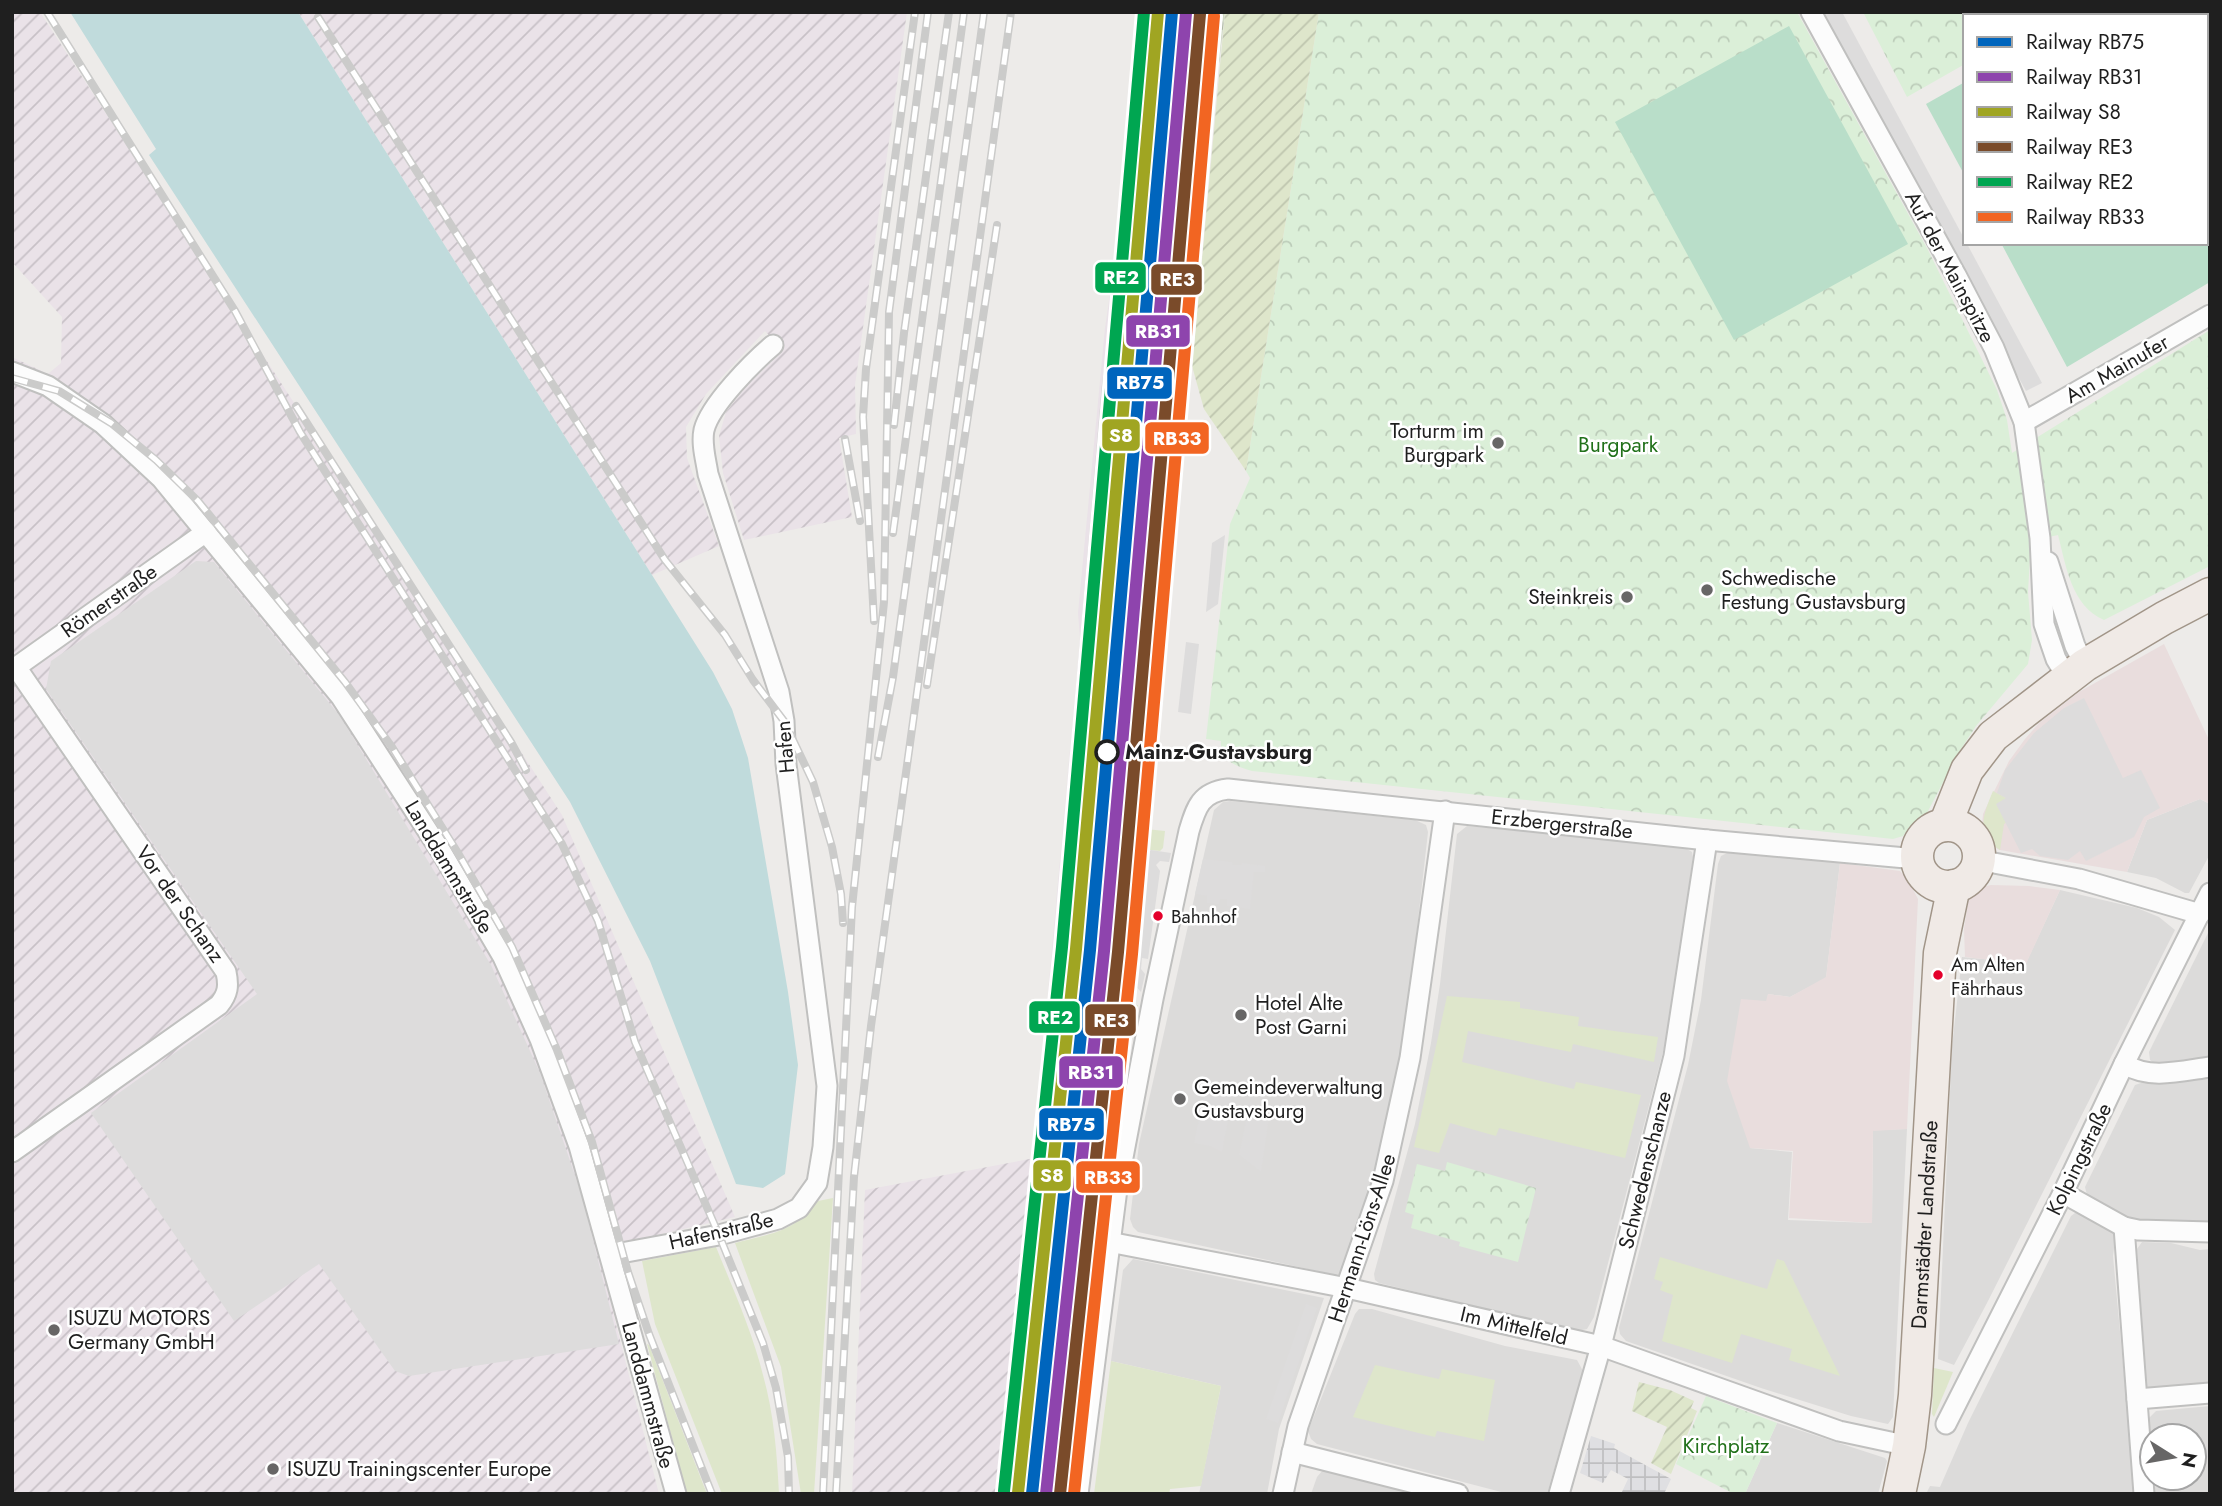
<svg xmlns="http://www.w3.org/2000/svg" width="2222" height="1506" font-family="Jost,sans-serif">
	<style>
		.residential { fill: #dcdbda }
		.commercial { fill: #e9dddd }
		.industrial { fill: url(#industrial-furrows) }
		.railway { fill: #eae2e8 }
		.grass { fill: #dee6cb }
		.forest { fill: url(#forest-firs) }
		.park { fill: url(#park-crowns) }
		.garden { fill: url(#garden-furrows) }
		.pitch { fill: #b9dec9 }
		.parking { fill: #dddcdc }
		.plaza { fill: url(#plaza-grid) }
		.water { fill: #c0dbdc }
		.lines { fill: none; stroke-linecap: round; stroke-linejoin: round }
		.minor-casing { stroke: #c0c0bf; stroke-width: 23 }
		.primary-casing { stroke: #a19588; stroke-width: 35 }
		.minor { stroke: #fcfcfc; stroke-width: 19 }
		.primary { stroke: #f0eae6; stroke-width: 32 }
		.rail-casing { stroke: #cbcbca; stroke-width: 8 }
		.rail { stroke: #fff; stroke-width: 5; stroke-dasharray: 16; stroke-linecap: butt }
		.rail-1-casing { stroke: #fff; stroke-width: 18 }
		.rail-2-casing { stroke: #fff; stroke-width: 18 }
		.rail-3-casing { stroke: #fff; stroke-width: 18 }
		.rail-4-casing { stroke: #fff; stroke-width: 18 }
		.rail-5-casing { stroke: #fff; stroke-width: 18 }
		.rail-6-casing { stroke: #fff; stroke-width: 18 }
		.rail-1 { stroke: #0065bd; stroke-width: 12 }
		.rail-2 { stroke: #8e44ad; stroke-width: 12 }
		.rail-3 { stroke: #a0a522; stroke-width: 12 }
		.rail-4 { stroke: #7a4b2a; stroke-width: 12 }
		.rail-5 { stroke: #00a651; stroke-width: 12 }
		.rail-6 { stroke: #f26522; stroke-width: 12 }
		.poi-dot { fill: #676666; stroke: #fff; stroke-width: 2.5 }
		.stop-dot { fill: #fff; stroke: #1f1f1f; stroke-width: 3.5 }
		.bus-dot { fill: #e4002b; stroke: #fff; stroke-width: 2.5 }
		.labels { text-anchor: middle; stroke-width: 5; stroke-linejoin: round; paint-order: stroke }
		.bus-label { font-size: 19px; fill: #1f1f1f; stroke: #fff; text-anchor: start }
		.street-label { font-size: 21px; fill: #1f1f1f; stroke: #fff }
		.poi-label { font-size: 21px; fill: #1f1f1f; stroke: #fff; text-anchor: start }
		.park-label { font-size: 21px; fill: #21711a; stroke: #fff }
		.stop-label { font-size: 21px; font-weight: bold; fill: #1f1f1f; stroke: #fff; text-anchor: start }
		.line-badge { stroke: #fff; stroke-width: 2.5 }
		.badge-label { font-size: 19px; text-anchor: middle; font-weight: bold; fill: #fff }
	</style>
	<defs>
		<pattern id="industrial-furrows" width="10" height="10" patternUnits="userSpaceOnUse" patternTransform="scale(1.75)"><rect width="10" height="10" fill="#eae2e8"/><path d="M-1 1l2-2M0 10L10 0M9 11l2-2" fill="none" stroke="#c8c1c7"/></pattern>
		<pattern id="forest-firs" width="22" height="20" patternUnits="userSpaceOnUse" patternTransform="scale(1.75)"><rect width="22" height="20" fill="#cdd8c1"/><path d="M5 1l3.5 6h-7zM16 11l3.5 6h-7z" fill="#b0b9a5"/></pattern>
		<pattern id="park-crowns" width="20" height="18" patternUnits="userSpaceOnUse" patternTransform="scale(1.75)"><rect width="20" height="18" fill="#dbefd8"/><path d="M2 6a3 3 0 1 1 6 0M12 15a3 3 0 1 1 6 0" fill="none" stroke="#bcccb9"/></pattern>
		<pattern id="garden-furrows" width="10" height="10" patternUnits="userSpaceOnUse" patternTransform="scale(1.75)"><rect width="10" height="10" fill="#dee6cb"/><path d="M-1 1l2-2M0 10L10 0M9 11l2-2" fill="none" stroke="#bec5ae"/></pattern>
		<pattern id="plaza-grid" width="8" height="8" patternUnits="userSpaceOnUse" patternTransform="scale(1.75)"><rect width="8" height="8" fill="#dfdfe2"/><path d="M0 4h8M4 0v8" fill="none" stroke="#bfbfc1"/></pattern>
	</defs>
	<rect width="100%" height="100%" fill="#edebe9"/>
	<g class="residential">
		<polygon points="2200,799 2210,804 2210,854 2189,893 2185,893 2156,878 2127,872 2147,820"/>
		<polygon points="1230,801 1415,820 1426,825 1428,832 1404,1043 1385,1143 1369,1197 1342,1273 1336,1275 1138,1232 1133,1227 1130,1219 1139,1144 1214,810 1223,802"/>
		<polygon points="1467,826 1608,839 1687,849 1692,852 1693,857 1677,977 1664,1048 1594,1317 1587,1329 1578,1331 1379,1283 1375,1280 1374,1274 1415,1124 1431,1043 1440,984 1457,834"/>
		<polygon points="1729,852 1840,863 1826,978 1790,997 1768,994 1750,1148 1792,1152 1788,1220 1872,1223 1873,1130 1907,1129 1893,1417 1888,1424 1851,1416 1761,1388 1626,1341 1620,1334 1619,1328 1688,1065 1701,1000 1718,864 1721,856"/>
		<polygon points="2060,890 2137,908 2159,917 2175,930 1987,1303 1954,1365 1938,1359 1952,1047 1962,957 2026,963"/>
		<polygon points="2210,929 2210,1060 2182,1064 2155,1064 2150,1060 2149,1052"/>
		<polygon points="2210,1073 2210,1226 2137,1222 2087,1195 2085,1187 2135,1085 2144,1082"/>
		<polygon points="2075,1213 2079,1213 2116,1234 2113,1256 2135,1494 1926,1494 1930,1486 1940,1487 1968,1423 2071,1216"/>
		<polygon points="2142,1242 2171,1243 2200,1250 2210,1249 2210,1384 2148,1390 2146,1386 2137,1249"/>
		<polygon points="1133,1259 1324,1298 1279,1429 1267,1494 1199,1494 1221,1386 1111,1361 1123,1270"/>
		<polygon points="1359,1309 1372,1309 1505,1346 1577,1360 1583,1371 1547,1494 1509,1494 1317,1444 1311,1439 1308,1431 1355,1314"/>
		<polygon points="2210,1406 2210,1494 2155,1494 2154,1478 2194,1478 2194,1436 2152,1436 2152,1454 2149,1418 2156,1411"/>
		<polygon points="1777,1423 1885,1458 1887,1461 1878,1494 1745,1494"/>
		<polygon points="1323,1470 1422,1494 1311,1494 1317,1477"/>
	</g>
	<g class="commercial">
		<polygon points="2164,644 2210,742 2210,804 2200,799 2147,820 2127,872 2000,850 1994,847 1982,826 1983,814 2009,761 2025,739 2039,723 2079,692"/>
		<polygon points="1840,863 1900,871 1908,880 1918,899 1907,1129 1873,1131 1872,1223 1789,1218 1793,1151 1750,1148 1727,1081 1741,999 1766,1001 1768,994 1790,997 1826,977"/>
		<polygon points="1991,885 2029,886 2060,890 2026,964 1965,957 1964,929 1968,902 1970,897 1982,887"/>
	</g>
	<g class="industrial">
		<polygon points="12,12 40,12 562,815 735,1217 597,1249 659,1494 12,1494 12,357 48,374 61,363 62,317 12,262"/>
		<polygon points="298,12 907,12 855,385 856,434 839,438 852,517 744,540 723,473 719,436 726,412 748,384 783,351 765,331 706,394 686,427 687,458 719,546 652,575"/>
		<polygon points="2159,12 2210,12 2210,112 2206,106 2206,16 2159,16"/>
		<polygon points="1040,1157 1041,1243 1011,1494 852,1494 865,1190"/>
	</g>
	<polygon class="railway" points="1158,12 1189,12 1164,289 1173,295 1168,389 1146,636 1155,637 1141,829 1136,829 1096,1188 1094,1231 1060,1494 1011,1494 1041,1243 1040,1157 1045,1026 1080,638 1078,613 1105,328 1122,213 1139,129"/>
	<g class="grass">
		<path d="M 1993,791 L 2006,798 L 2007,822 L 2004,824 L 2000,850 C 1974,834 1984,813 1993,791 Z"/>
		<polygon points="1136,828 1165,831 1163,848 1160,851 1140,849 1134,843"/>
		<polygon points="1128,844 1134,844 1117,1003 1138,1005 1102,1157 1096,1188 1094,1231 1060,1494 1050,1494 1081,1244 1106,951 1118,952"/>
		<polygon points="1447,996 1520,1002 1520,1008 1579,1017 1578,1026 1658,1037 1654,1062 1573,1044 1571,1052 1468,1031 1462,1062 1574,1089 1576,1082 1641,1095 1625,1158 1499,1128 1496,1136 1450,1123 1439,1153 1414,1147"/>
		<path d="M 833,1198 L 814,1494 L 801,1494 L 781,1367 L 735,1243 C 770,1234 795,1232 818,1201 Z"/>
		<path d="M 716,1247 C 733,1289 752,1331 763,1375 C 774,1414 777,1454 779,1494 L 722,1494 L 655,1324 L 642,1261 Z"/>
		<polygon points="1660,1257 1767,1289 1777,1259 1784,1261 1840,1376 1789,1360 1792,1349 1741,1334 1732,1363 1662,1341 1673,1295 1660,1290 1663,1282 1654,1279"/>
		<polygon points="647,1344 649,1345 707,1494 687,1494"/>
		<polygon points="1111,1361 1221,1386 1201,1486 1170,1489 1169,1494 1094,1494"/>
		<polygon points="1375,1365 1439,1379 1442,1369 1495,1380 1484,1441 1437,1431 1435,1437 1353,1417"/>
		<polygon points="1934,1368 1953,1372 1934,1417 1932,1414"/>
	</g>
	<polygon class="forest" points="1207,12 1225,12 1219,63 1203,61"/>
	<g class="park">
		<path d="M 1319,12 L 1797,12 L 1928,250 L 1997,390 L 2007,420 L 2012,453 L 2210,330 L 2210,566 L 2104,620 C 2071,606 2066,565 2058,535 L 2031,541 L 2028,592 L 2032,640 L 2028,664 L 1976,726 L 1959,752 L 1927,813 L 1910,826 L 1903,836 L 1893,839 L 1252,771 C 1236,766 1219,761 1221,741 L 1206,739 L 1230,524 L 1250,478 L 1246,471 Z"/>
		<polygon points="1863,12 1984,12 1986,16 1965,16 1965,64 1907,97"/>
		<polygon points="1447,1162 1536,1188 1518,1262 1459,1246 1460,1242 1411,1228 1414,1215 1405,1212 1417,1164 1445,1171"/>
		<polygon points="1706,1396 1777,1423 1745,1494 1734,1494 1676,1464"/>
	</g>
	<g class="garden">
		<polygon points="1225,12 1319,12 1246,471 1204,409 1192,366"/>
		<polygon points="1639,1382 1670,1390 1694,1401 1691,1408 1697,1411 1671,1474 1651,1463 1667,1427 1632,1411"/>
	</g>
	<g class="pitch">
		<polygon points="1789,26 1908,244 1734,340 1615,122"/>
		<polygon points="1965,82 1965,176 1926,104"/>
		<polygon points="2206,216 2210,223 2210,282 2067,367 2001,243 2206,243"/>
	</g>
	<g class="parking">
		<polygon points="1819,12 1842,12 2042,383 2026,391"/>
		<polygon points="1225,535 1218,604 1206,612 1212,543"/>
		<polygon points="196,561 214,562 340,716 491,965 540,1073 582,1196 619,1344 409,1376 395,1371 319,1264 234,1321 91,1113 257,994 46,689 51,661"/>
		<polygon points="1186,642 1199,644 1191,714 1178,712"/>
		<polygon points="2084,698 2123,778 2141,770 2160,808 2144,817 2134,837 2086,861 2080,851 2068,860 2040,856 2032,849 2021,853 1996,804 2006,798 1997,793 2005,770 2034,733 2064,708"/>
		<polygon points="1151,850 1171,853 1169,862 1160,861 1156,865 1160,871 1148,959 1142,958 1141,969 1145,974 1141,992 1125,974 1143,857"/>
		<polygon points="1203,859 1232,862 1233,865 1241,865 1242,863 1265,866 1265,872 1254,872 1250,909 1227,906 1227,899 1220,899 1219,904 1207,903 1207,896 1195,894"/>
		<polygon points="1206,1084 1234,1090 1222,1152 1210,1146 1194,1143"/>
		<polygon points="1250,1101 1269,1118 1261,1172 1239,1155"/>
		<polygon points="1306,1304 1317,1308 1278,1423 1266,1419"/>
	</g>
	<polygon class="plaza" points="1591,1436 1615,1444 1614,1448 1671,1479 1664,1494 1621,1494 1628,1479 1611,1470 1603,1483 1580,1473"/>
	<polygon class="water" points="70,12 298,12 713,672 732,709 748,758 788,992 798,1065 785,1174 763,1188 736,1184 650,961 570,802 149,155 156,149"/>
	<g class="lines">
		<g class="minor-casing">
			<g id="minor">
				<polyline points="1811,12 1956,275 1994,348 2024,422 2040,538 2044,624 2056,659 2067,677"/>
				<polyline points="2149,12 2149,16"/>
				<polyline points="2206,128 2210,134"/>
				<polyline points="12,372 48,386 103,424 161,478 341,697 442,853 503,957 540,1039 579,1146 676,1494"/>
				<polyline points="2024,422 2210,315"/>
				<polyline points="2048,562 2075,646 2085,665"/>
				<polyline points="12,670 206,532"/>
				<polyline points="1978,860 2079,879 2200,914"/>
				<path d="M 2124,1064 C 2150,1080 2181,1071 2210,1067"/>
				<path d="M 12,1152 L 219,1005 C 228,994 229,986 226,972 L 16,667"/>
				<polyline points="2063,1193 2124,1227 2138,1230 2210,1232"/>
				<polyline points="2124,1227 2144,1494"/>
				<polyline points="1109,1242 1347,1288 1601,1346 1839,1431 1909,1446"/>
				<path d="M 610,1255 L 719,1235 L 778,1219 L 799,1208 L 817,1183 L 823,1147 L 827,1086 L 786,764 L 784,721 L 779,692 L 708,474 C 706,460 701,444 704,430 C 710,405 753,362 773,345"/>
				<polyline points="2137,1399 2210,1393"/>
				<polyline points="1946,1424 2063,1193 2124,1064 2210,893"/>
				<polyline points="1292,1452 1458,1494"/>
				<path d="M 1078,1494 L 1117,1189 L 1153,999 L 1189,831 C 1196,807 1201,792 1228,789 L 1707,840 L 1917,859"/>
				<polyline points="1283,1494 1298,1426 1383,1181 1410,1058 1445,811"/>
				<polyline points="1559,1494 1601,1346 1674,1056 1707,840"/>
			</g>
		</g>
		<g class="primary-casing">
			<g id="primary">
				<polyline points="1945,825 1967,770 1993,736 2085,665 2164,618 2210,594"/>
				<circle cx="1948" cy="856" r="31"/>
				<path id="s1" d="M 1899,1494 L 1909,1446 L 1915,1395 L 1940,953 L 1954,886"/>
			</g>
		</g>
		<use href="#minor" class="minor"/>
		<use href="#primary" class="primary"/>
		<g class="rail-casing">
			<g id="rail">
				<polyline points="47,12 235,311 300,432 562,844 598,921 635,1042 719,1235 763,1343 776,1388 788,1457 789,1494"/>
				<polyline points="318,17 665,560 725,635 753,680 784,721 813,782 832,847 841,894 843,923"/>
				<polyline points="12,378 59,391 111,423 156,460 198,501 345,682 392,747 458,853 512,947 557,1050 592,1142 628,1272 649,1334 712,1494"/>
				<polyline points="296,406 511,742 526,770"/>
				<polyline points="894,425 904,333 949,12"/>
				<polyline points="845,439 860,521"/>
				<polyline points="893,533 964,12"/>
				<polyline points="874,621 863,417 866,369 915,12"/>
				<polyline points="927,685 997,225"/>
				<polyline points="878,757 893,677 984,12"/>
				<polyline points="823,1494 852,907 884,602 889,312 928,12"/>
				<polyline points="836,1494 854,1177 871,1026 1011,12"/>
				<polyline points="1023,1494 1048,1269 1054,1161 1052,1016 1106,384 1130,205 1164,12"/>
			</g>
		</g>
		<use href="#rail" class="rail"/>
		<g class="rail-1-casing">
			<polyline id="rail-1" points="1032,1494 1090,950 1172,12"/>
		</g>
		<g class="rail-2-casing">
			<polyline id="rail-2" points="1046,1494 1104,951 1186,13"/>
		</g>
		<g class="rail-3-casing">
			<polyline id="rail-3" points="1018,1493 1076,949 1158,12"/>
		</g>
		<g class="rail-4-casing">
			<polyline id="rail-4" points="1060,1494 1118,952 1200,14"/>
		</g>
		<g class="rail-5-casing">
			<polyline id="rail-5" points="1004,1491 1062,947 1144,12"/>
		</g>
		<g class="rail-6-casing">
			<polyline id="rail-6" points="1074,1494 1132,954 1214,16"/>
		</g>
		<use href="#rail-1" class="rail-1"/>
		<use href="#rail-2" class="rail-2"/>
		<use href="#rail-3" class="rail-3"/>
		<use href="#rail-4" class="rail-4"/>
		<use href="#rail-5" class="rail-5"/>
		<use href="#rail-6" class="rail-6"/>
	</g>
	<g class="poi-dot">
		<circle cx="1498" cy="443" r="7"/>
		<circle cx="1707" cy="590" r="7"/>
		<circle cx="1627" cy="597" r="7"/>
		<circle cx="1241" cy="1015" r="7"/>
		<circle cx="1180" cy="1099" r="7"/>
		<circle cx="54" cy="1330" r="7"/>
		<circle cx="273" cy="1469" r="7"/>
	</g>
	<circle class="stop-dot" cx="1107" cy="752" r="11"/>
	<g class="bus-dot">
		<circle cx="1158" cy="916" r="6"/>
		<circle cx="1938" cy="975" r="6"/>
	</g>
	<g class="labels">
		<g class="bus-label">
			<text x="1171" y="923">Bahnhof</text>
			<text x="1951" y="971">Am Alten<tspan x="1951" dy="24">Fährhaus</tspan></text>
		</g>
		<g class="street-label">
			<text transform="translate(1950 267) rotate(62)" y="7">Auf der Mainspitze</text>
			<text transform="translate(2117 369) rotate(-30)" y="7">Am Mainufer</text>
			<text transform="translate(109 601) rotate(-35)" y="7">Römerstraße</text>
			<text transform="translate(785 747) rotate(-95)" y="7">Hafen</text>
			<text transform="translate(1562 824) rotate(6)" y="7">Erzbergerstraße</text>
			<text transform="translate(449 867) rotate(59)" y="7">Landdammstraße</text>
			<text transform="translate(180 904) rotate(55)" y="7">Vor der Schanz</text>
			<text transform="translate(2079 1159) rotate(-64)" y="7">Kolpingstraße</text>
			<text transform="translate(1645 1170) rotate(-76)" y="7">Schwedenschanze</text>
			<text dy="7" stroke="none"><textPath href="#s1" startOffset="271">Darmstädter Landstraße</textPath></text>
			<text transform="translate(721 1231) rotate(-13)" y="7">Hafenstraße</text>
			<text transform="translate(1362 1238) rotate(-72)" y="7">Hermann-Löns-Allee</text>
			<text transform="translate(1514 1326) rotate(13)" y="7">Im Mittelfeld</text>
			<text transform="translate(648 1395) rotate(75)" y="7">Landdammstraße</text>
		</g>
		<g class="poi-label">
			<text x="1484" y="438" text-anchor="end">Torturm im<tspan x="1484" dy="24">Burgpark</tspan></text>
			<text x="1721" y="585">Schwedische<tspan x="1721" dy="24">Festung Gustavsburg</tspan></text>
			<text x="1613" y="604" text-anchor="end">Steinkreis</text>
			<text x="1255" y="1010">Hotel Alte<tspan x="1255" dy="24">Post Garni</tspan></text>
			<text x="1194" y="1094">Gemeindeverwaltung<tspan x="1194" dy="24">Gustavsburg</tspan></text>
			<text x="68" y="1325">ISUZU MOTORS<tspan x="68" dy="24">Germany GmbH</tspan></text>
			<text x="287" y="1476">ISUZU Trainingscenter Europe</text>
		</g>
		<g class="park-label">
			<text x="1618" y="452">Burgpark</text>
			<text x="1726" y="1453">Kirchplatz</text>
		</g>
		<g class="stop-label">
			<text x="1125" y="759">Mainz-Gustavsburg</text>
		</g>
	</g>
	<g class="line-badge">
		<rect x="1094" y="261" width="53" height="33" rx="7" fill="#00a651"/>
		<rect x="1150" y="263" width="53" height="33" rx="7" fill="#7a4b2a"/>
		<rect x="1125" y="314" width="66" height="34" rx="7" fill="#8e44ad"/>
		<rect x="1106" y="366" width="67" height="34" rx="7" fill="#0065bd"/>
		<rect x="1101" y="418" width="40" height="34" rx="7" fill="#a0a522"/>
		<rect x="1144" y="421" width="66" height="34" rx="7" fill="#f26522"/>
		<rect x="1028" y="1000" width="53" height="34" rx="7" fill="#00a651"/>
		<rect x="1084" y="1003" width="53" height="34" rx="7" fill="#7a4b2a"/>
		<rect x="1058" y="1055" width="66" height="34" rx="7" fill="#8e44ad"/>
		<rect x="1038" y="1107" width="67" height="34" rx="7" fill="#0065bd"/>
		<rect x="1032" y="1159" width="40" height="33" rx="7" fill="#a0a522"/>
		<rect x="1075" y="1160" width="66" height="34" rx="7" fill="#f26522"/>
	</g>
	<g class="badge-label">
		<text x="1121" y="284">RE2</text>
		<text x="1177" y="286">RE3</text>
		<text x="1158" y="338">RB31</text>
		<text x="1140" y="389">RB75</text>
		<text x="1121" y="442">S8</text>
		<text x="1177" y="445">RB33</text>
		<text x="1055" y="1024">RE2</text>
		<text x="1111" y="1027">RE3</text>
		<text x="1091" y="1079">RB31</text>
		<text x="1071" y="1131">RB75</text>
		<text x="1052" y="1182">S8</text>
		<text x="1108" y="1184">RB33</text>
	</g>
	<rect width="2222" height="1506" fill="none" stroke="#1f1f1f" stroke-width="28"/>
	<rect x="1963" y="14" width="245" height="231" fill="#ffffff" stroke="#a5a5a5" stroke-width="2"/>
	<rect x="1977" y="37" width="35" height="10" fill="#0065bd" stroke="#a5a5a5" stroke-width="2"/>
	<text x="2026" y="49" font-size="21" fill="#1f1f1f">Railway RB75</text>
	<rect x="1977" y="72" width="35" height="10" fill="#8e44ad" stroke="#a5a5a5" stroke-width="2"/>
	<text x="2026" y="84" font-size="21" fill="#1f1f1f">Railway RB31</text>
	<rect x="1977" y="107" width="35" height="10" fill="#a0a522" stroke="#a5a5a5" stroke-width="2"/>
	<text x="2026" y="119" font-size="21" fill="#1f1f1f">Railway S8</text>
	<rect x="1977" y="142" width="35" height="10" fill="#7a4b2a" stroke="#a5a5a5" stroke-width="2"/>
	<text x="2026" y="154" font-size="21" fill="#1f1f1f">Railway RE3</text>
	<rect x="1977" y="177" width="35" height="10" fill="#00a651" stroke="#a5a5a5" stroke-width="2"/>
	<text x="2026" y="189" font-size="21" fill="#1f1f1f">Railway RE2</text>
	<rect x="1977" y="212" width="35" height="10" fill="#f26522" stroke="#a5a5a5" stroke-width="2"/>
	<text x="2026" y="224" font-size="21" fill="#1f1f1f">Railway RB33</text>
	<g transform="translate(2173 1457) rotate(101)"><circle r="33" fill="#ffffff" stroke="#a5a5a5" stroke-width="2"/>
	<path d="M0-5L12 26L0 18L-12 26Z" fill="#676666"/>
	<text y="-10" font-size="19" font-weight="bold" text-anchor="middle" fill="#1f1f1f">N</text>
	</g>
</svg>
